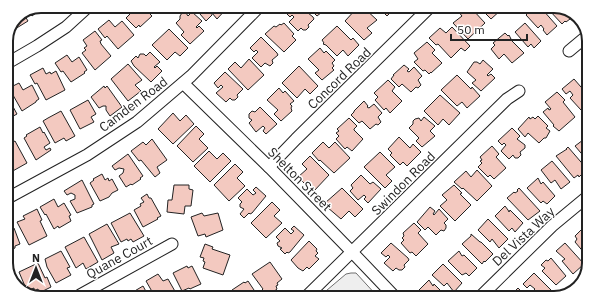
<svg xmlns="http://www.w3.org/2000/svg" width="595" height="304" font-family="'IBM Plex Sans',sans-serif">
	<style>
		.green { fill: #eee; stroke: #6f6f6f }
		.building { fill: #f3c9c0; stroke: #222 }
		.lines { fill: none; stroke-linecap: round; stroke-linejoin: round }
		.minor-casing { stroke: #222; stroke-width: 13 }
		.minor { stroke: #fff; stroke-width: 11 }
		.labels { text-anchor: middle; stroke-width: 3; stroke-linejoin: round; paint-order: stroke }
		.street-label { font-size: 13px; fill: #222; stroke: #fff }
		.rim { fill: none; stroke: #222; stroke-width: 2 }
	</style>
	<rect width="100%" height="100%" fill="#fff"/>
	<polygon class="green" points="351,273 356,273 378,297 320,296 346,274"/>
	<g class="building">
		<polygon points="39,7 41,9 32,16 28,11"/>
		<polygon points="126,7 143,7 152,16 140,27 139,25 136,28 126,18 132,12"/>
		<polygon points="194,7 228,7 217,19 212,13 212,15 206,21"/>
		<polygon points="291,8 302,8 313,17 314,19 308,25 309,27 306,30 303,30 301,28 298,31 289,22 294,17 292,15 290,17 286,13"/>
		<polygon points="309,8 327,8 317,16"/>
		<polygon points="357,8 364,8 377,20 367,28 372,33 364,40 345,21"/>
		<polygon points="372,8 395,8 387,16 381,10 377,14"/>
		<polygon points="459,9 472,9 485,23 468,39 453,23 462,16 457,10"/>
		<polygon points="481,9 502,9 491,19"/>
		<polygon points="532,9 542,9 557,26 547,35 543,30 544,29 541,25 538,28 526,15"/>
		<polygon points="549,10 569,10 574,16 566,22 565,21 562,24"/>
		<polygon points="192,12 202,21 196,27 197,28 199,26 204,31 190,44 181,35 184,32 176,23 180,19 180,16 182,13 186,13 188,16"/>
		<polygon points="23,13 28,21 15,29 13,24 16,16"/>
		<polygon points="109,20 115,27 122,21 134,35 118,49 107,36 105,38 98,29"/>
		<polygon points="284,23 294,34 292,36 296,40 284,52 265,34 274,26 276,27 280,24 281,25"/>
		<polygon points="525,23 541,41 534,48 531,44 528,47 515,32"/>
		<polygon points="337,26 351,40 353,38 359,45 348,56 343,50 337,56 326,45 323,44 324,43 322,40"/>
		<polygon points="452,27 470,46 465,51 461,48 451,58 438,44 436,45 429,38 440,28 446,33"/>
		<polygon points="169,29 188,48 180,56 175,52 167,60 152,45"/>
		<polygon points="95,31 102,40 100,41 101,44 111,56 95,70 82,53 86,50 84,48 87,46 83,40"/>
		<polygon points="505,33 508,36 509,35 511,39 510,39 524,53 512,63 504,54 499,59 491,49 495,45 493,43"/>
		<polygon points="261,37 277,53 278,55 272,60 273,63 270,66 265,63 261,67 252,58 258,52 256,50 254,52 250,48"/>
		<polygon points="427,42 435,50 432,53 442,63 431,73 431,72 429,74 425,70 423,71 414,62 418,59 414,53"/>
		<polygon points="320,48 324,53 326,51 335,60 332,63 334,66 332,68 334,70 322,80 315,73 319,70 308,59"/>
		<polygon points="150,52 160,62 154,67 155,68 157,66 162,71 151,82 134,66 131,61 136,56 138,58 140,54 144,54 146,56"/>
		<polygon points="67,55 72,62 79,57 87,70 84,72 85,73 71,82 63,71 61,72 55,63"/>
		<polygon points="249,59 264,75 248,90 228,69 235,62 241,68"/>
		<polygon points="483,60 493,69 487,75 488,76 491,74 495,78 481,91 472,83 476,80 467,72 474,62 477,62 480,64"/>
		<polygon points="128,64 142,80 135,85 141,91 128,101 111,79"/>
		<polygon points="404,65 409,69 407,71 409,72 414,67 422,76 418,80 421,85 418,88 416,87 411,92 402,84 399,87 391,79 394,75 393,75"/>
		<polygon points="299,66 318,86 310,94 305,89 297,98 282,83"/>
		<polygon points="43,68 46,74 50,72 51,74 56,71 65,90 46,100 37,83 35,84 30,75"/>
		<polygon points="588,70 588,88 583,81 586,78 583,75"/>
		<polygon points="225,72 243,89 237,95 238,97 235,100 232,100 230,98 226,102 216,93 223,87 221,85 218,88 214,83"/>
		<polygon points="457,75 471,89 472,87 480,96 467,108 462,102 457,106 441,90"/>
		<polygon points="574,79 588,95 588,104 581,110 570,98 573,95 570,91 566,94 562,89"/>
		<polygon points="388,80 395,87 392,91 402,101 390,113 386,108 384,110 375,100 378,97 374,93"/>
		<polygon points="19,83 23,90 32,85 39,99 36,101 36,102 22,111 9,88"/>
		<polygon points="104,86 105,88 107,86 122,107 110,116 106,110 106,106 103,106 99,108 91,97"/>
		<polygon points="279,88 283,93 285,91 294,101 290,104 292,106 291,108 292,111 281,121 274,114 278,110 267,100"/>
		<polygon points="557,92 565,100 563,102 575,117 559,131 553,126 554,125 543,112 548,108 549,110 551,109 545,102"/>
		<polygon points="6,94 17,114 6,120"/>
		<polygon points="440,95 460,113 449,125 443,119 438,125 424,111"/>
		<polygon points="88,100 96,114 91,117 94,122 80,129 70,110"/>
		<polygon points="364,101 368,106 367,107 369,108 374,104 382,113 378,117 381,122 378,125 376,124 370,129 362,121 359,123 351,115 354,112 354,111"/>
		<polygon points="260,107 277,124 266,134 263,131 265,128 263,126 256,132 249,123 252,120 249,118 249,114 252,111 255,112"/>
		<polygon points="61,111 75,136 66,141 64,138 55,143 43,121 48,118"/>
		<polygon points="173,113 180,121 186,115 194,124 173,144 158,129"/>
		<polygon points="538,116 548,126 546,128 550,131 546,138 544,138 539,143 528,133 525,137 518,129 529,117 530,119 533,117 535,119"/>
		<polygon points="424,117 435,126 430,131 435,136 422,147 416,141 419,138 409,128 413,124 413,121 415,119 419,118 421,121"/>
		<polygon points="349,118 357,126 354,129 354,130 363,139 352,151 347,147 345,149 336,139 339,136 336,133 339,131 337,129"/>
		<polygon points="196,126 204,134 199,139 208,148 193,162 177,146"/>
		<polygon points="40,127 43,133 44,132 50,143 44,147 46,150 50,148 51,150 36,160 24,138 27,136 26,135"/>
		<polygon points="512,128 520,136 517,139 525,145 525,148 520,152 521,155 518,158 515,158 513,155 509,159 501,151 506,145 504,143 502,145 498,141"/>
		<polygon points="399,137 410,148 413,144 421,152 407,166 403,162 400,165 390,155 392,153 388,149"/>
		<polygon points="587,137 587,160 575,146"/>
		<polygon points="152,139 167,160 157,167 160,173 155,177 141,160 139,161 131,151 143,142 146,145"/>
		<polygon points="12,141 13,142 15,141 27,163 11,172 8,168 12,166 12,161 8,160 6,161 6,144"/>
		<polygon points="323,142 329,148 335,142 350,158 334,173 320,160 319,161 312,153"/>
		<polygon points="492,146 499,154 496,157 506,168 494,179 490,175 488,177 478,167 482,163 480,161 482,160 480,157"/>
		<polygon points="568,147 587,169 579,177 578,175 574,178 556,156 567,149 566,149"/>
		<polygon points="209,151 217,159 223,153 231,161 210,182 194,166"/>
		<polygon points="380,152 395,167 386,175 392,181 385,188 364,167"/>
		<polygon points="128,154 143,176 140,178 141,179 132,185 131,184 126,187 119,176 123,173 124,169 119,168 115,170 112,166"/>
		<polygon points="310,156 329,175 313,192 298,177 307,169 302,164"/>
		<polygon points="552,161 570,182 561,189 555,180 551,183 541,170"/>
		<polygon points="235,164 243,172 237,178 245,186 229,201 214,185"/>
		<polygon points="477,170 492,186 477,201 463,188 462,189 454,182 466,171 471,177"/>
		<polygon points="102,174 105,180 108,178 109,181 112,179 118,190 112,193 109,197 100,201 90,183 94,180 93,179"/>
		<polygon points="361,175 370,184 373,182 381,189 368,203 364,199 366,197 364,195 358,200 350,191 353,188 351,185"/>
		<polygon points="538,178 541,184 543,182 555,196 547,204 543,201 541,203 527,188"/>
		<polygon points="82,180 94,204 92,205 92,207 77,213 70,201 75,199 75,195 71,193 67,195 64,191"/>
		<polygon points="174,185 189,185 189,189 193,190 191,206 185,206 184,214 167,212 168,200 172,200"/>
		<polygon points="454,185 462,193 460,194 471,205 455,221 440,206 447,200 442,195"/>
		<polygon points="256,187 266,196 252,213 250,214 249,213 244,218 240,214 244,209 240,207 240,204 242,202 238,198 247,189 253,195 256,193 253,190"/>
		<polygon points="342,188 363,209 355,217 349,211 341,219 327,207 328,206 325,203"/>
		<polygon points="519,188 540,211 528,220 507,198 514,192 515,193 518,191 517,190"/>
		<polygon points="147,194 149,198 151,198 161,216 157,218 158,219 143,227 134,210 141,206 140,204 144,202 141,198"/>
		<polygon points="54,199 58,207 64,203 71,215 69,216 71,221 59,228 58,226 54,229 46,214 45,215 40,207"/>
		<polygon points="272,202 280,210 274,216 282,223 266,238 251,223"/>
		<polygon points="505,206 508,210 509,212 510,210 523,223 515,232 512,228 509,231 495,216"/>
		<polygon points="430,207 435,211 433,214 434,215 439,209 448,219 444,223 446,225 446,228 444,231 441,230 436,235 428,227 425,230 417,222"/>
		<polygon points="37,209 42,220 40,221 47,236 29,245 17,222 25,219 23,216"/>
		<polygon points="130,213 144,236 133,242 131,239 128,241 127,239 121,242 111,223"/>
		<polygon points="202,213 204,216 218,213 223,230 206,237 205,234 198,236 191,217"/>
		<polygon points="488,219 508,239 499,248 492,239 490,242 478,230"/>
		<polygon points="414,223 421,230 418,233 428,244 416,256 412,252 410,253 401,243 404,240 402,238 404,236 403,233"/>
		<polygon points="6,224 8,230 14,228 20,244 15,246 15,248 6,252"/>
		<polygon points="107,224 119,244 111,247 114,253 102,260 89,234"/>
		<polygon points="294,226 304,235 290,252 288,253 287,252 285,254 280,249 282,248 278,246 277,243 280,241 276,237 285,228 291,234 294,231 291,229"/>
		<polygon points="583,228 586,231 586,255 575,242 577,239 575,236"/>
		<polygon points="471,234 480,242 481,242 493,254 485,262 484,261 482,264 462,244 471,236"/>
		<polygon points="84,237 98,262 86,269 83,263 76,268 65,247"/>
		<polygon points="309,241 317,249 316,251 318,253 315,256 319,259 309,269 307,267 303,271 298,268 291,260"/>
		<polygon points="391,243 408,258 409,260 404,265 405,267 402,270 399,270 396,268 393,271 384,263 390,257 388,255 386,257 381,253"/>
		<polygon points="565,243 584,264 573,274 562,261 565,259 556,251"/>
		<polygon points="205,244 213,247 212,249 230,255 223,275 203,268 205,262 203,261 204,258 200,257"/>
		<polygon points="61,251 70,267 67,268 71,275 56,283 47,267 45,259"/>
		<polygon points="459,251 462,256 464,255 477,268 469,276 466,273 462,275 448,261"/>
		<polygon points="551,258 566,276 556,285 542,271 545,268 541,265 546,260 548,261"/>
		<polygon points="270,262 282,279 277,283 278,285 276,286 277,289 268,296 266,296 262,290 263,289 252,274"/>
		<polygon points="38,263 45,278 47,277 51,287 39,293 38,289 34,291 34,288 27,291 19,272"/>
		<polygon points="443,264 462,283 454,292 447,283 444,286 432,275"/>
		<polygon points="187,266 188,268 192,266 201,284 192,288 190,289 189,288 182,291 173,273"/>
		<polygon points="534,273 554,293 549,298 538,298 532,292 535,289 530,285 527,288 523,284"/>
		<polygon points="158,274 163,281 168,279 176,293 172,295 154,295 146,281"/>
		<polygon points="429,280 433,286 434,284 446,296 444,297 424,297 418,291"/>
		<polygon points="248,281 256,293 257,292 260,296 235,296 232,290 244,282 245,283"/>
		<polygon points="143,286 148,295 128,295"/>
		<polygon points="518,288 528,298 513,298 511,295"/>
	</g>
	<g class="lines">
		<g class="minor-casing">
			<g id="minor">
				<polyline points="569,51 587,36"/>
				<polyline points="6,64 37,46 66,27 89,6"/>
				<polyline points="183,83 269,167 352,252 395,297"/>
				<polyline points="269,167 296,139 428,9"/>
				<polyline points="6,199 87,155 137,122 191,76 258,8"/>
				<polyline points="80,295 172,244"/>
				<polyline points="307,296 507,99 519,91"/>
				<polyline points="480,297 552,226 587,197"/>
			</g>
		</g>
		<use href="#minor" class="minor"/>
	</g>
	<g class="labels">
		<g class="street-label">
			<text transform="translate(339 78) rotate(-44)" y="5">Concord Road</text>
			<text transform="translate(133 104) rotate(-37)" y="5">Camden Road</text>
			<text transform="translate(300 179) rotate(45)" y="5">Shelton Street</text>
			<text transform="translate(403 183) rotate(-45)" y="5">Swindon Road</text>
			<text transform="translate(523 236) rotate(-43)" y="5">Del Vista Way</text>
			<text transform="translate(119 257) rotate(-29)" y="5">Quane Court</text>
		</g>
	</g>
	<path d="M0 0H595V304H0ZM41 13H554A28 28 0 0 1 582 41V263A28 28 0 0 1 554 291H41A28 28 0 0 1 13 263V41A28 28 0 0 1 41 13Z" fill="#fff" fill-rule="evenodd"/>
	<path class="rim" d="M41 13H554A28 28 0 0 1 582 41V263A28 28 0 0 1 554 291H41A28 28 0 0 1 13 263V41A28 28 0 0 1 41 13Z"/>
	<g transform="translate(36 268)" stroke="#ffffff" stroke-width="3" paint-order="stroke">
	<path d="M0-3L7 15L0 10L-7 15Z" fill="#222222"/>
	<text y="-6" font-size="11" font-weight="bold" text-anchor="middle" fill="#222222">N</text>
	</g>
	<path d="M451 34v6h76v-6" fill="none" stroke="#222222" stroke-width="2"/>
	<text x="457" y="34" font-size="12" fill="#222222" stroke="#ffffff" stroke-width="3" paint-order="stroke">50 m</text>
</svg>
